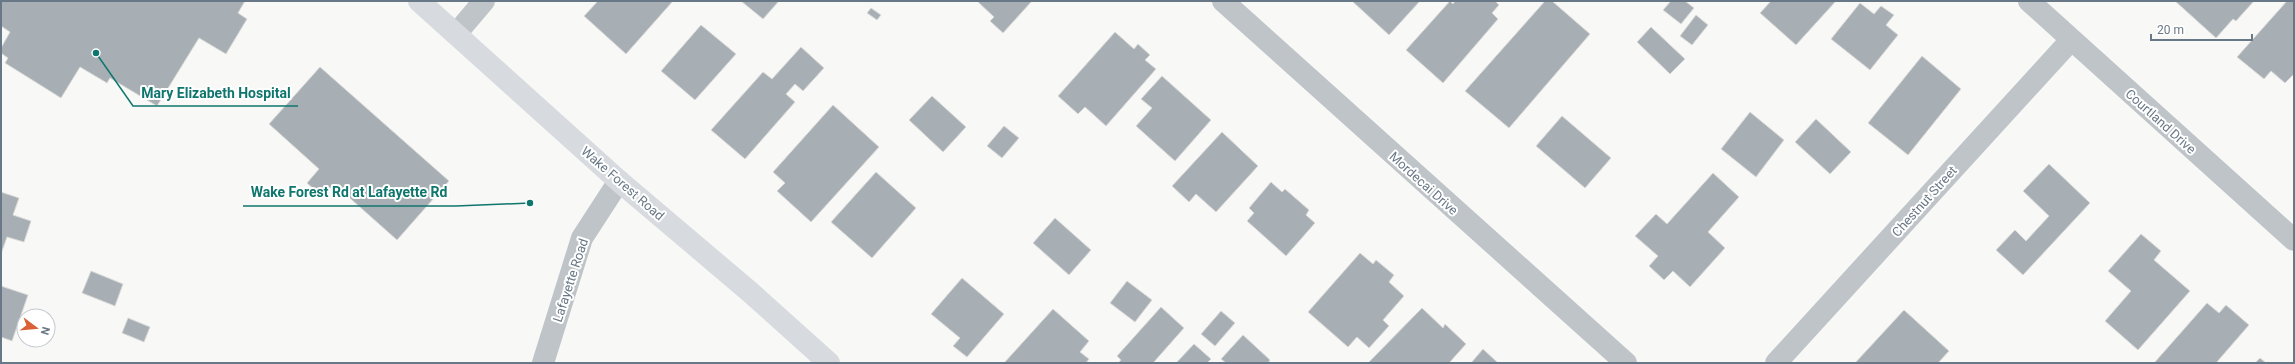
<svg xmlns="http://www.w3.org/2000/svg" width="2295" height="364" font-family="Roboto,sans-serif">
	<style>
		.building { fill: #a7afb5; stroke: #dadad8 }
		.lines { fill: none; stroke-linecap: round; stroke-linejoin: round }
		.minor { stroke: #bfc4c8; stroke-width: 22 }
		.major { stroke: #d7dbdf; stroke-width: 22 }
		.labels { text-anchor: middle; stroke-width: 4; stroke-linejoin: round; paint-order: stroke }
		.street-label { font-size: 13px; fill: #697886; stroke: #fff }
		.leader { fill: none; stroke: #0f766e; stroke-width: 1.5 }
		.callout-dot { fill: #0f766e; stroke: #fff; stroke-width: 1.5 }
		.callout-label { font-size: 14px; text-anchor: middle; font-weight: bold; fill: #0f766e; stroke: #fff; stroke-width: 4; stroke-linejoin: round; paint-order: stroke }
	</style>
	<rect width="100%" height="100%" fill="#f8f9f6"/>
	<g class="building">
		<polygon points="1,1 245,1 238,13 247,19 226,54 199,38 157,106 110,78 107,83 80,67 61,98 5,63 8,58 1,53 1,48 10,32 1,26"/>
		<polygon points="598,1 673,1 626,54 584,16"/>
		<polygon points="741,1 779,1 763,19"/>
		<polygon points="977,1 1032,1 1003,33 990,21 994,17"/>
		<polygon points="1352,1 1420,1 1389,35"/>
		<polygon points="1450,1 1453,4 1455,1 1495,1 1499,5 1492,13 1498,19 1443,83 1406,50"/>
		<polygon points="1545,1 1552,1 1590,34 1509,128 1465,91"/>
		<polygon points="1671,1 1685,1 1694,8 1681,24 1663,10"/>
		<polygon points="1771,1 1836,1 1796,45 1760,13"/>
		<polygon points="2175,1 2254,1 2236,21 2233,19 2216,38"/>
		<polygon points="2287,1 2294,1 2294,74 2285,83 2271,71 2264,79 2237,57"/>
		<polygon points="1860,3 1874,14 1881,6 1894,15 1886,25 1898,35 1870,70 1831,39"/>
		<polygon points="871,8 881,15 877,20 867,13"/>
		<polygon points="1696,15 1708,25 1692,45 1680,36"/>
		<polygon points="701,25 736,54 695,100 661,71"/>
		<polygon points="1651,27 1685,59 1670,74 1637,42"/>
		<polygon points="1115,32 1134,49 1138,44 1150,55 1145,60 1156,69 1106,126 1085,107 1078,114 1058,96"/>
		<polygon points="801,47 824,68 803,91 795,84 786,94 795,102 745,159 711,130 763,72 772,79"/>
		<polygon points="1922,56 1961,89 1908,155 1868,123"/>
		<polygon points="320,67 449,181 397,240 334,184 323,197 307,183 319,169 269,124"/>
		<polygon points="1162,76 1211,120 1175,161 1136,126 1152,108 1141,99"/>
		<polygon points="932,96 966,127 943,152 909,120"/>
		<polygon points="833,105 879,147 811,222 777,191 785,183 773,172"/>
		<polygon points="1750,112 1784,140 1756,177 1721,149"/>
		<polygon points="1562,116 1611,158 1585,188 1536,146"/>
		<polygon points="1816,119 1851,152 1830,174 1795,142"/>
		<polygon points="1004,126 1019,138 1002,158 987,146"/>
		<polygon points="1222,132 1258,166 1216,212 1196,194 1189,202 1172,186"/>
		<polygon points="2049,164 2090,203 2023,275 1996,250 2015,230 2026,241 2049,216 2023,191"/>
		<polygon points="876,172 916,208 872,258 831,222"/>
		<polygon points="1713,173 1739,197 1708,232 1725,248 1690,287 1673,271 1664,280 1649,266 1658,256 1635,236 1656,214 1667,224"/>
		<polygon points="1271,182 1282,192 1285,189 1309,210 1306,215 1315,223 1286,256 1247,221 1254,213 1249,208"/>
		<polygon points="1,192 19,198 13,215 31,221 24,242 7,237 1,254"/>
		<polygon points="1055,218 1091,250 1069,275 1033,243"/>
		<polygon points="2141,234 2161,251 2154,260 2190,291 2138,350 2105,321 2131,291 2108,271"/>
		<polygon points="1360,253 1373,264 1376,260 1394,275 1389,282 1404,296 1383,320 1389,326 1369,348 1357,337 1348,347 1308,312"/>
		<polygon points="91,271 123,284 115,306 82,293"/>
		<polygon points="962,278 1004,314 967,357 953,346 960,338 931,314"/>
		<polygon points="1127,281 1152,300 1135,322 1110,303"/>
		<polygon points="1,286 28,295 12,341 1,337"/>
		<polygon points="2207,303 2219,313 2226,305 2249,325 2216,363 2156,363 2155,362"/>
		<polygon points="1161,307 1184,328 1153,363 1118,363 1121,360 1117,356"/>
		<polygon points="1422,308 1443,328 1445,324 1466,344 1449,363 1368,363"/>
		<polygon points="1053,309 1089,341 1080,352 1089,359 1086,363 1004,363"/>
		<polygon points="1904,310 1949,351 1938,363 1855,363"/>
		<polygon points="1221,311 1235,323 1215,346 1201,334"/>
		<polygon points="128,318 150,327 144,342 122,333"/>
		<polygon points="1243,335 1270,360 1268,363 1226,363 1221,359"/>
		<polygon points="1194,344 1211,359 1207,363 1176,363"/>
		<polygon points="1483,349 1498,363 1471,363"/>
		<polygon points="2260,358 2266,363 2255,363"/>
	</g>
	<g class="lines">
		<g class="minor">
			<polyline points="1223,1 1626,363"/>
			<polyline points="2029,1 2294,240"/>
			<polyline points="456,34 484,1"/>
			<polyline points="543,363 582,238 619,181"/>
			<polyline points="1776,363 2071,40"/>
		</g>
		<polyline class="major" points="419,1 619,181 750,292 829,363"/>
	</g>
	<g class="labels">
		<g class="street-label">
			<text transform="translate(2161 121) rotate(42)" y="5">Courtland Drive</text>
			<text transform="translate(623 183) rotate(41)" y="5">Wake Forest Road</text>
			<text transform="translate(1424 183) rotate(42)" y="5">Mordecai Drive</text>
			<text transform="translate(1924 201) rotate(-48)" y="5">Chestnut Street</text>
			<text transform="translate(570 280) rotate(-72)" y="5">Lafayette Road</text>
		</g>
	</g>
	<path class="leader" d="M96 53L133 106H298M530 203L456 206H243"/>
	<g class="callout-dot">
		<circle cx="96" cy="53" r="4"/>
		<circle cx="530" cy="203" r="4"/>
	</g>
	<g class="callout-label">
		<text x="216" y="98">Mary Elizabeth Hospital</text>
		<text x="349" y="197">Wake Forest Rd at Lafayette Rd</text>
	</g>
	<rect width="2295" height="364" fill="none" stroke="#697886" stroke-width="4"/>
	<g transform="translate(36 328) rotate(106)"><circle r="19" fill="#ffffff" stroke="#c3c9cf"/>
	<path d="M0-3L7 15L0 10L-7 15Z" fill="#da6135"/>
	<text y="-6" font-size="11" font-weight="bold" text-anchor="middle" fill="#697886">N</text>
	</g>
	<path d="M2151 34v6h101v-6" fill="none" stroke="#697886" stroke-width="2"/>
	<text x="2157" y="34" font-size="12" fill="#697886" stroke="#ffffff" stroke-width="3" paint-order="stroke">20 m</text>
</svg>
